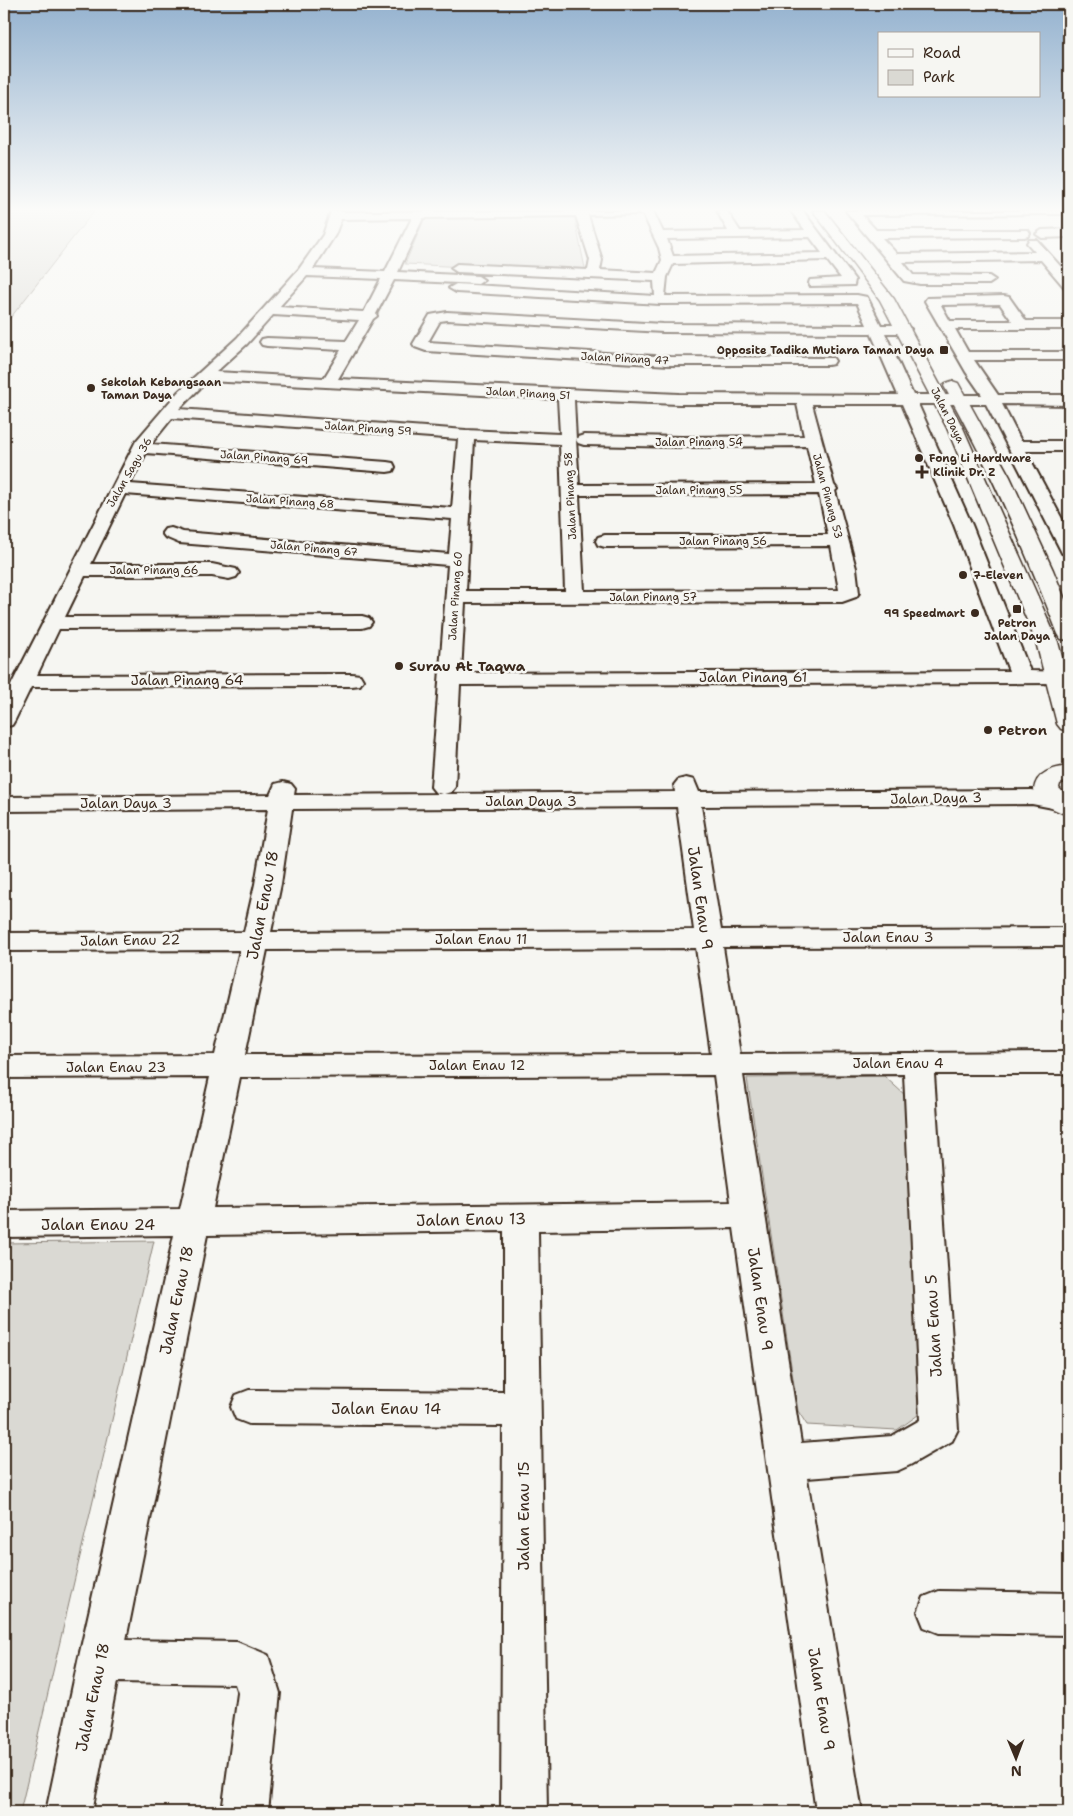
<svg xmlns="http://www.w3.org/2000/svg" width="1073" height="1816" font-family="'Shantell Sans',sans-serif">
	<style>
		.green { fill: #dad9d3; stroke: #8a8278 }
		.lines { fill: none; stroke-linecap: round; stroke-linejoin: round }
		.minor-casing { stroke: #3b2a1e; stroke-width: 4 }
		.major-casing { stroke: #3b2a1e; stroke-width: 3 }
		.minor { fill: #f6f6f2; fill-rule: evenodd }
		.major { fill: #f6f6f2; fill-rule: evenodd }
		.poi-dot { fill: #3b2a1e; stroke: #f6f6f2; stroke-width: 2 }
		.labels { text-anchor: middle; stroke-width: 5; stroke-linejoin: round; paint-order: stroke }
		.far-poi-label { font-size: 11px; font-weight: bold; fill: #3b2a1e; stroke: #f6f6f2; text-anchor: start }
		.far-street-label { font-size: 11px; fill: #3b2a1e; stroke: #f6f6f2 }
		.poi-label { font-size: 14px; font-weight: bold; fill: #3b2a1e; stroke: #f6f6f2; text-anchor: start }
		.street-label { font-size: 14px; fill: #3b2a1e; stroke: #f6f6f2 }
		.near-street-label { font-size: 16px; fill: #3b2a1e; stroke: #f6f6f2 }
	</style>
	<rect width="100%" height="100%" fill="#f6f6f2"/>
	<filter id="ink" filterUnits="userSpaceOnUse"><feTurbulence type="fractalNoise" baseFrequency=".02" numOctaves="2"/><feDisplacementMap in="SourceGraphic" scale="10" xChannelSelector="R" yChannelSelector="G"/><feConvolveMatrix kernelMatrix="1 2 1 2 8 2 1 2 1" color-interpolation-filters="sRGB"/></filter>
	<g filter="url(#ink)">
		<g class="green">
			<polygon points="4,211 94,211 4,326"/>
			<polygon points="574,215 586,273 405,264 425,218"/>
			<polygon points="884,1076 906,1096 918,1415 897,1430 807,1425 798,1411 747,1078"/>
			<polygon points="154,1241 20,1812 4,1812 4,1243"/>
		</g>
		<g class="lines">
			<g class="minor-casing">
				<g id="minor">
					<path d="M 331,211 L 341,211 L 342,212 L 653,211 L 663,232 L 728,231 L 717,211 L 727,211 L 740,231 L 805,230 L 791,211 L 803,211 L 855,280 L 854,285 L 810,286 L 809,283 L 810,280 L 841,278 L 827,260 L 673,264 L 667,277 L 665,296 L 857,295 L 867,297 L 881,325 L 904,325 L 911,329 L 904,333 L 885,333 L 913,395 L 982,395 L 966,372 L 925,301 L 927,298 L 1004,296 L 1009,297 L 1026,321 L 1069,321 L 1069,329 L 955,329 L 968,352 L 1069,352 L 1069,360 L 974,360 L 998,395 L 1069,395 L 1069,405 L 1002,404 L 1021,441 L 1069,441 L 1069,451 L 1026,451 L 1069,532 L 1069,555 L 1062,553 L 1060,549 L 986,404 L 918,404 L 972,525 L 1030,671 L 1065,672 L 1068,677 L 1065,682 L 1057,683 L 460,685 L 455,787 L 451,792 L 444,794 L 675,792 L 674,785 L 678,780 L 686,778 L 694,780 L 699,792 L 1032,790 L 1066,797 L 1069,801 L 1066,807 L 1058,809 L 1032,804 L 701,806 L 721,930 L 1069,928 L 1069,946 L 723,947 L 740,1054 L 1069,1052 L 1069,1074 L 934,1074 L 958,1429 L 952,1441 L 910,1465 L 897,1471 L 807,1478 L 862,1812 L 816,1812 L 734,1228 L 538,1231 L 547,1812 L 501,1812 L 503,1426 L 249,1424 L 236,1419 L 231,1407 L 236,1395 L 249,1390 L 504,1392 L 504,1231 L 207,1235 L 126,1640 L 237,1642 L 268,1655 L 280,1693 L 268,1812 L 222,1812 L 238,1693 L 235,1684 L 117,1682 L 92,1812 L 46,1812 L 78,1661 L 174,1235 L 4,1237 L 4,1211 L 180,1209 L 210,1077 L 4,1078 L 4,1056 L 215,1055 L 240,950 L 4,951 L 4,933 L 244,932 L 255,884 L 268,809 L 4,811 L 4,797 L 270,795 L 275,784 L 283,782 L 291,784 L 295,789 L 294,795 L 442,794 L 435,792 L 431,787 L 448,565 L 179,543 L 165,537 L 162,533 L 165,529 L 171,528 L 183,532 L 449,554 L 452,519 L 125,494 L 91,564 L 212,564 L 236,569 L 239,573 L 236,577 L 229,579 L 212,576 L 85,576 L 65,617 L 362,616 L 369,618 L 372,622 L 369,626 L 362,628 L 59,629 L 37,675 L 352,674 L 360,675 L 363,680 L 360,685 L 352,686 L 31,687 L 15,720 L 12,725 L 4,727 L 4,699 L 136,441 L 178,392 L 237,338 L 299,269 L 323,235 ZM 643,214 L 659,248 L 662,260 L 656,273 L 600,270 L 602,260 L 588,215 ZM 576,216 L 590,260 L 588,270 L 457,264 L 451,268 L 457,272 L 654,281 L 655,296 L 456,284 L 449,288 L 456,292 L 660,304 L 857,303 L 867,325 L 663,324 L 447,312 L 430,315 L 413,344 L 415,347 L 426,351 L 670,365 L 828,365 L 833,364 L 835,361 L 833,358 L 670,357 L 428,342 L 440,321 L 447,320 L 663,332 L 871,333 L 898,395 L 679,394 L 338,379 L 373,319 L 377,316 L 376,314 L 394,280 L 478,284 L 484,280 L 478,276 L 398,272 L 423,218 ZM 412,218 L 385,272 L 313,269 L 335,235 L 341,219 ZM 810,237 L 822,253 L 673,256 L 667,239 ZM 307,276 L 381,279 L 364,312 L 279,307 ZM 1000,304 L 1012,321 L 950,321 L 941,305 ZM 273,315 L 359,320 L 346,341 L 267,338 L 262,339 L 260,342 L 262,345 L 267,346 L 341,350 L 324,378 L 216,372 L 247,344 ZM 207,381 L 558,399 L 560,434 L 466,430 L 179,409 ZM 574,400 L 679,404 L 797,404 L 804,436 L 682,437 L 584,435 L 578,437 L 576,440 ZM 812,404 L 902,404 L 954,525 L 1009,671 L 461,673 L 465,603 L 842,602 L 856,597 L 859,593 L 856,568 L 835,491 L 837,489 L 834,485 ZM 172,418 L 458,439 L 452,508 L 130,484 L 146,453 L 387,472 L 393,471 L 395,467 L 393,463 L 387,462 L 151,444 ZM 474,440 L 560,444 L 565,591 L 466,591 ZM 576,440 L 578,443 L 584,445 L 682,447 L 807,446 L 816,484 L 579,485 ZM 819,494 L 828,535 L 605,535 L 598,537 L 596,541 L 598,545 L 605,547 L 831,546 L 839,590 L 584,591 L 579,495 ZM 677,807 L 694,930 L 271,932 L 281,884 L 292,809 ZM 696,948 L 711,1054 L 245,1055 L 267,950 ZM 904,1074 L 920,1420 L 892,1436 L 801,1443 L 743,1075 ZM 714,1075 L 731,1202 L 213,1208 L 240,1077 Z"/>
					<polygon points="846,211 1069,211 1069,214 862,215 876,230 1028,230 1030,233 1028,236 1024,237 882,238 897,254 1035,252 1027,243 1029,240 1037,240 1069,276 1069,288 1064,287 1041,260 903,262 913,275 989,276 995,280 989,284 920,284 904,281"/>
					<polygon points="1069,229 1069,237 1042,238 1036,234 1042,230"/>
					<polygon points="939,1591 1069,1593 1069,1635 939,1633 924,1627 918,1612 924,1597"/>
				</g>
			</g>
			<g class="major-casing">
				<g id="major">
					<polygon points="813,211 825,211 894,299 963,428 1058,642 1069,683 1069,731 1061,729 1057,724 1036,642 947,428 880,300"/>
					<path d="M 952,381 L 958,383 L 1010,477 L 1053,570 L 1069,609 L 1069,640 L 1061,639 L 1058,634 C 1025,549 989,466 944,386 L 946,383 Z"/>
					<path d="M 1069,766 L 1069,780 L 1060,784 L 1059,788 L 1069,798 L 1069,816 L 1049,807 L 1034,790 C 1036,772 1053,768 1069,766 Z"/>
				</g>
			</g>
			<use href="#minor" class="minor"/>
			<use href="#major" class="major"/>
		</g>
	</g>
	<linearGradient id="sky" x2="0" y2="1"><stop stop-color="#94b2cf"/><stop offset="0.45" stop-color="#fbfbf9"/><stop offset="1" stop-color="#fbfbf9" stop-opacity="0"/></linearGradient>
	<rect width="1073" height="465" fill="url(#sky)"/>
	<g class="poi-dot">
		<rect x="939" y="345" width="10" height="10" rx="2.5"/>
		<circle cx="91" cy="388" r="5"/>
		<circle cx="919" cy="458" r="5"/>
		<path d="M919.5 464.5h5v5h5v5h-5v5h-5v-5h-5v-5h5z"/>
		<circle cx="963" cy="575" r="5"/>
		<rect x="1012" y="604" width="10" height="10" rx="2.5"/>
		<circle cx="975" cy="613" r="5"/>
		<circle cx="399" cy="666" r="5"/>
		<circle cx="988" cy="730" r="5"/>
	</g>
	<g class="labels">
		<g class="far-poi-label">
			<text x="934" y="354" text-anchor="end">Opposite Tadika Mutiara Taman Daya</text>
			<text x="101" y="386">Sekolah Kebangsaan<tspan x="101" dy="13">Taman Daya</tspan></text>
			<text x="929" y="462">Fong Li Hardware</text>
			<text x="933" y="476">Klinik Dr. Z</text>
			<text x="973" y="579">7-Eleven</text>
			<text x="965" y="617" text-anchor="end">99 Speedmart</text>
			<text x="1017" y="627" text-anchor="middle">Petron<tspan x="1017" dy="13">Jalan Daya</tspan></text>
		</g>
		<g class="far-street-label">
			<text transform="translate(625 358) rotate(3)" y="4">Jalan Pinang 47</text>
			<text transform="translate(528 393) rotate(3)" y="4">Jalan Pinang 51</text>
			<text transform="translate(948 415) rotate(63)" y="4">Jalan Daya</text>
			<text transform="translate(368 428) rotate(4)" y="4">Jalan Pinang 59</text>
			<text x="699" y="446">Jalan Pinang 54</text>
			<text transform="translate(264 457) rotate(4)" y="4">Jalan Pinang 69</text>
			<text transform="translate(129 472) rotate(-60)" y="4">Jalan Sagu 36</text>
			<text x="699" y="494">Jalan Pinang 55</text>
			<text transform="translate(570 496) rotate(-93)" y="4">Jalan Pinang 58</text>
			<text transform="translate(828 496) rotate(75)" y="4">Jalan Pinang 53</text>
			<text transform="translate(290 501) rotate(4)" y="4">Jalan Pinang 68</text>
			<text x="723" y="545">Jalan Pinang 56</text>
			<text transform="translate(314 548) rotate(5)" y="4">Jalan Pinang 67</text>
			<text x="154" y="574">Jalan Pinang 66</text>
			<text transform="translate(455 596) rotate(-86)" y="4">Jalan Pinang 60</text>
			<text x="653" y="601">Jalan Pinang 57</text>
		</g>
		<g class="poi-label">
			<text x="409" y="671">Surau At Taqwa</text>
			<text x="998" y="735">Petron</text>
		</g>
		<g class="street-label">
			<text x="753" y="682">Jalan Pinang 61</text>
			<text x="187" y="685">Jalan Pinang 64</text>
			<text transform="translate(936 798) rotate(-1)" y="5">Jalan Daya 3</text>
			<text x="531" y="806">Jalan Daya 3</text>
			<text x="126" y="808">Jalan Daya 3</text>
			<text x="888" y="942">Jalan Enau 3</text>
			<text x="481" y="944">Jalan Enau 11</text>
			<text transform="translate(130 940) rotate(-1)" y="5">Jalan Enau 22</text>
			<text x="898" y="1068">Jalan Enau 4</text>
			<text x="477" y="1070">Jalan Enau 12</text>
			<text x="116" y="1072">Jalan Enau 23</text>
		</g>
		<g class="near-street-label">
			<text transform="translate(701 898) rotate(82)" y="6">Jalan Enau 9</text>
			<text transform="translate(262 905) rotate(-79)" y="6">Jalan Enau 18</text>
			<text transform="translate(471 1219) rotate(-1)" y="6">Jalan Enau 13</text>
			<text x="98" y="1230">Jalan Enau 24</text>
			<text transform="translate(761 1299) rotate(82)" y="6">Jalan Enau 9</text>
			<text transform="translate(176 1300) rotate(-78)" y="6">Jalan Enau 18</text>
			<text transform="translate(933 1326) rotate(-93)" y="6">Jalan Enau 5</text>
			<text x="386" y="1414">Jalan Enau 14</text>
			<text transform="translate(523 1516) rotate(-90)" y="6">Jalan Enau 15</text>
			<text transform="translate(92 1697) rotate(-78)" y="6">Jalan Enau 18</text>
			<text transform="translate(822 1699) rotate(81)" y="6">Jalan Enau 9</text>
		</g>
	</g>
	<rect width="1073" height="1816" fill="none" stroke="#f6f6f2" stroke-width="20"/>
	<rect x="10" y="10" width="1053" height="1796" fill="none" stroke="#3b2a1e" stroke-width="2" filter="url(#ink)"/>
	<rect x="878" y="32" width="162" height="65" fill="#f6f6f2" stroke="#aba49d"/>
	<rect x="888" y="49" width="25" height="8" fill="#f6f6f2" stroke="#aba49d"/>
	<text x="923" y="58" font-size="15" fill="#3b2a1e">Road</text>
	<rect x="888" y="70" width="25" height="15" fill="#dad9d3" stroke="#aba49d"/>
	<text x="923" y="82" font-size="15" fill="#3b2a1e">Park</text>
	<g transform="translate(1016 1758) rotate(179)" stroke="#f6f6f2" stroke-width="4" paint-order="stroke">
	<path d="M0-4L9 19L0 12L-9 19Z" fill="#3b2a1e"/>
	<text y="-8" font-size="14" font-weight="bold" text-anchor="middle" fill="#3b2a1e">N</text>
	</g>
</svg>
